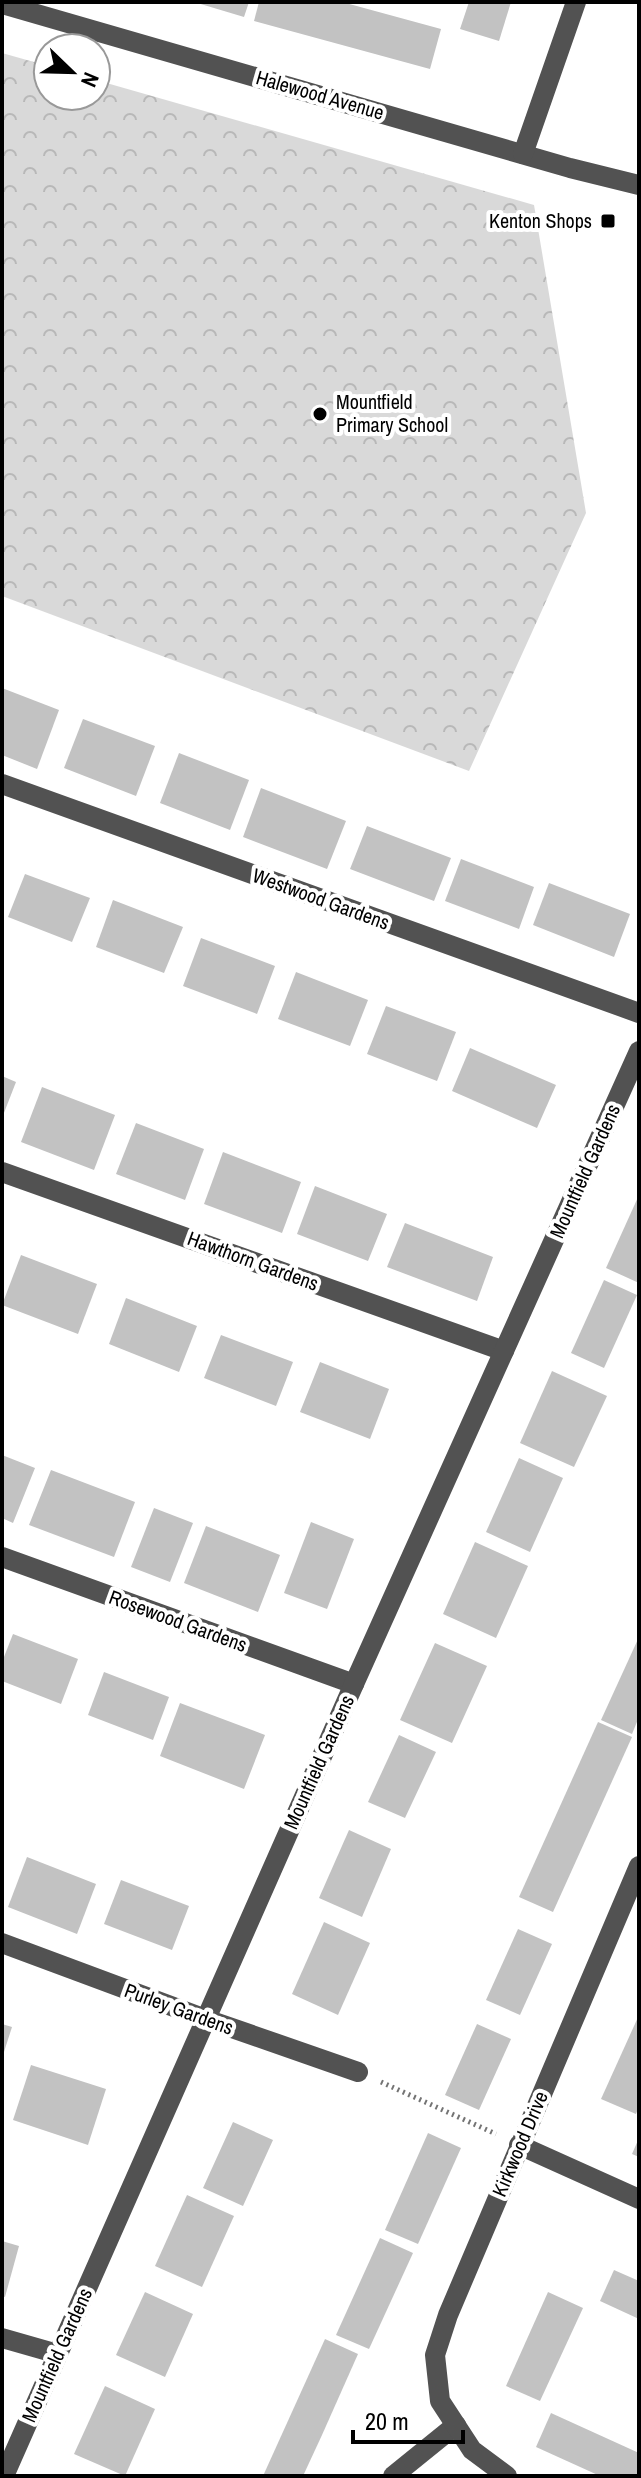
<svg xmlns="http://www.w3.org/2000/svg" width="641" height="2478" font-family="'Archivo Narrow',sans-serif">
	<style>
		.forest { fill: url(#forest-crowns) }
		.building { fill: #c2c2c2 }
		.lines { fill: none; stroke-linecap: round; stroke-linejoin: round }
		.path { stroke: #747474; stroke-width: 5; stroke-dasharray: 2 4; stroke-linecap: butt }
		.minor { stroke: #525252; stroke-width: 20 }
		.poi-dot { fill: #000; stroke: #fff; stroke-width: 3 }
		.labels { text-anchor: middle; stroke-width: 8; stroke-linejoin: round; paint-order: stroke }
		.street-label { font-size: 20px; fill: #000; stroke: #fff }
		.poi-label { font-size: 20px; fill: #000; stroke: #fff; text-anchor: end }
	</style>
	<defs>
		<pattern id="forest-crowns" width="20" height="18" patternUnits="userSpaceOnUse" patternTransform="scale(2)"><rect width="20" height="18" fill="#d9d9d9"/><path d="M2 6a3 3 0 1 1 6 0M12 15a3 3 0 1 1 6 0" fill="none" stroke="#b8b8b8"/></pattern>
	</defs>
	<rect width="100%" height="100%" fill="#fff"/>
	<polygon class="forest" points="2,53 48,66 48,96 96,96 96,80 534,205 586,513 469,771 2,596"/>
	<g class="building">
		<polygon points="194,2 249,2 244,17"/>
		<polygon points="259,2 342,2 441,29 430,69 254,21"/>
		<polygon points="469,2 511,2 499,41 460,29"/>
		<polygon points="2,688 59,710 37,769 2,755"/>
		<polygon points="83,719 155,746 136,796 64,768"/>
		<polygon points="179,753 249,780 230,830 160,803"/>
		<polygon points="261,788 346,821 327,869 243,837"/>
		<polygon points="367,826 451,858 434,901 350,869"/>
		<polygon points="461,859 534,887 519,929 445,901"/>
		<polygon points="25,874 90,898 72,942 8,917"/>
		<polygon points="549,883 630,914 614,957 533,925"/>
		<polygon points="113,900 183,927 164,973 96,947"/>
		<polygon points="201,938 275,966 257,1014 183,986"/>
		<polygon points="296,972 368,1000 350,1046 278,1019"/>
		<polygon points="386,1006 456,1032 437,1081 367,1054"/>
		<polygon points="470,1048 556,1085 537,1128 452,1091"/>
		<polygon points="2,1076 16,1082 2,1118"/>
		<polygon points="42,1087 115,1115 94,1170 21,1142"/>
		<polygon points="136,1123 204,1149 185,1200 116,1174"/>
		<polygon points="223,1152 301,1182 282,1233 204,1204"/>
		<polygon points="315,1186 387,1214 368,1261 297,1234"/>
		<polygon points="639,1195 639,1283 606,1268"/>
		<polygon points="405,1223 493,1257 477,1301 387,1267"/>
		<polygon points="21,1255 97,1284 78,1334 2,1305"/>
		<polygon points="604,1280 637,1295 604,1368 571,1353"/>
		<polygon points="126,1298 197,1326 179,1372 109,1344"/>
		<polygon points="221,1335 293,1362 276,1406 204,1378"/>
		<polygon points="320,1362 389,1389 370,1439 300,1412"/>
		<polygon points="552,1371 607,1396 574,1467 520,1443"/>
		<polygon points="2,1455 35,1468 13,1523 2,1518"/>
		<polygon points="519,1458 563,1478 530,1552 486,1532"/>
		<polygon points="51,1470 135,1502 114,1557 29,1525"/>
		<polygon points="154,1508 193,1523 170,1582 131,1567"/>
		<polygon points="311,1522 354,1539 327,1609 284,1593"/>
		<polygon points="206,1526 280,1555 258,1612 184,1583"/>
		<polygon points="475,1542 528,1566 496,1638 443,1614"/>
		<polygon points="13,1634 78,1659 61,1704 2,1681 2,1662"/>
		<polygon points="639,1637 639,1717 632,1734 601,1720"/>
		<polygon points="435,1643 487,1666 452,1743 400,1720"/>
		<polygon points="104,1672 169,1697 153,1740 88,1715"/>
		<polygon points="180,1703 265,1735 244,1789 160,1756"/>
		<polygon points="598,1722 632,1737 553,1912 519,1897"/>
		<polygon points="399,1735 436,1752 405,1818 368,1802"/>
		<polygon points="349,1830 391,1849 362,1917 319,1898"/>
		<polygon points="27,1857 96,1884 77,1934 8,1907"/>
		<polygon points="121,1880 189,1906 172,1950 104,1924"/>
		<polygon points="324,1922 370,1943 338,2015 292,1994"/>
		<polygon points="518,1929 552,1944 520,2015 486,2000"/>
		<polygon points="639,2015 639,2106 636,2114 601,2099"/>
		<polygon points="2,2024 12,2027 3,2055 2,2054"/>
		<polygon points="477,2024 511,2039 479,2110 445,2095"/>
		<polygon points="31,2065 106,2089 88,2145 13,2120"/>
		<polygon points="233,2122 273,2140 243,2206 203,2188"/>
		<polygon points="428,2133 461,2148 418,2244 385,2230"/>
		<polygon points="639,2138 639,2157 632,2154"/>
		<polygon points="187,2195 234,2216 202,2287 155,2266"/>
		<polygon points="380,2238 413,2253 369,2349 336,2335"/>
		<polygon points="2,2241 19,2246 5,2297 2,2296"/>
		<polygon points="614,2270 639,2281 639,2319 600,2301"/>
		<polygon points="145,2292 193,2314 165,2377 116,2355"/>
		<polygon points="548,2292 583,2308 540,2401 506,2386"/>
		<polygon points="325,2339 358,2354 322,2435 303,2476 263,2476"/>
		<polygon points="105,2386 155,2409 125,2476 74,2454"/>
		<polygon points="551,2413 639,2453 639,2476 600,2476 536,2447"/>
	</g>
	<g class="lines">
		<polyline class="path" points="381,2082 496,2134"/>
		<g class="minor">
			<polyline points="2,4 570,168 639,185"/>
			<polyline points="523,154 576,2"/>
			<polyline points="2,784 639,1013"/>
			<polyline points="2,1172 504,1351"/>
			<polyline points="2,1557 354,1684"/>
			<polyline points="2,1943 206,2019 358,2072"/>
			<polyline points="519,2145 639,2199"/>
			<polyline points="2,2338 58,2354"/>
			<polyline points="4,2476 354,1684 639,1051"/>
			<polyline points="393,2476 456,2425"/>
			<polyline points="507,2476 472,2450 440,2401 435,2355 448,2315 639,1866"/>
		</g>
	</g>
	<g class="poi-dot">
		<rect x="600" y="213" width="16" height="16" rx="4"/>
		<circle cx="320" cy="414" r="8"/>
	</g>
	<g class="labels">
		<g class="street-label">
			<text transform="translate(320 95) rotate(16)" y="7">Halewood Avenue</text>
			<text transform="translate(321 899) rotate(20)" y="7">Westwood Gardens</text>
			<text transform="translate(585 1171) rotate(-66)" y="7">Mountfield Gardens</text>
			<text transform="translate(253 1261) rotate(20)" y="7">Hawthorn Gardens</text>
			<text transform="translate(178 1621) rotate(20)" y="7">Rosewood Gardens</text>
			<text transform="translate(319 1762) rotate(-66)" y="7">Mountfield Gardens</text>
			<text transform="translate(179 2009) rotate(20)" y="7">Purley Gardens</text>
			<text transform="translate(520 2144) rotate(-67)" y="7">Kirkwood Drive</text>
			<text transform="translate(57 2355) rotate(-66)" y="7">Mountfield Gardens</text>
		</g>
		<g class="poi-label">
			<text x="592" y="228">Kenton Shops</text>
			<text x="336" y="409" text-anchor="start">Mountfield<tspan x="336" dy="23">Primary School</tspan></text>
		</g>
	</g>
	<rect width="641" height="2478" fill="none" stroke="#000000" stroke-width="8"/>
	<g transform="translate(72 72) rotate(113)"><circle r="38" fill="#ffffff" stroke="#999999" stroke-width="2"/>
	<path d="M0-6L14 30L0 20L-14 30Z" fill="#000000"/>
	<text y="-12" font-size="22" font-weight="bold" text-anchor="middle" fill="#000000">N</text>
	</g>
	<path d="M353 2430v12h110v-12" fill="none" stroke="#000000" stroke-width="4"/>
	<text x="365" y="2430" font-size="24" fill="#000000" stroke="#ffffff" stroke-width="6" paint-order="stroke">20 m</text>
</svg>
